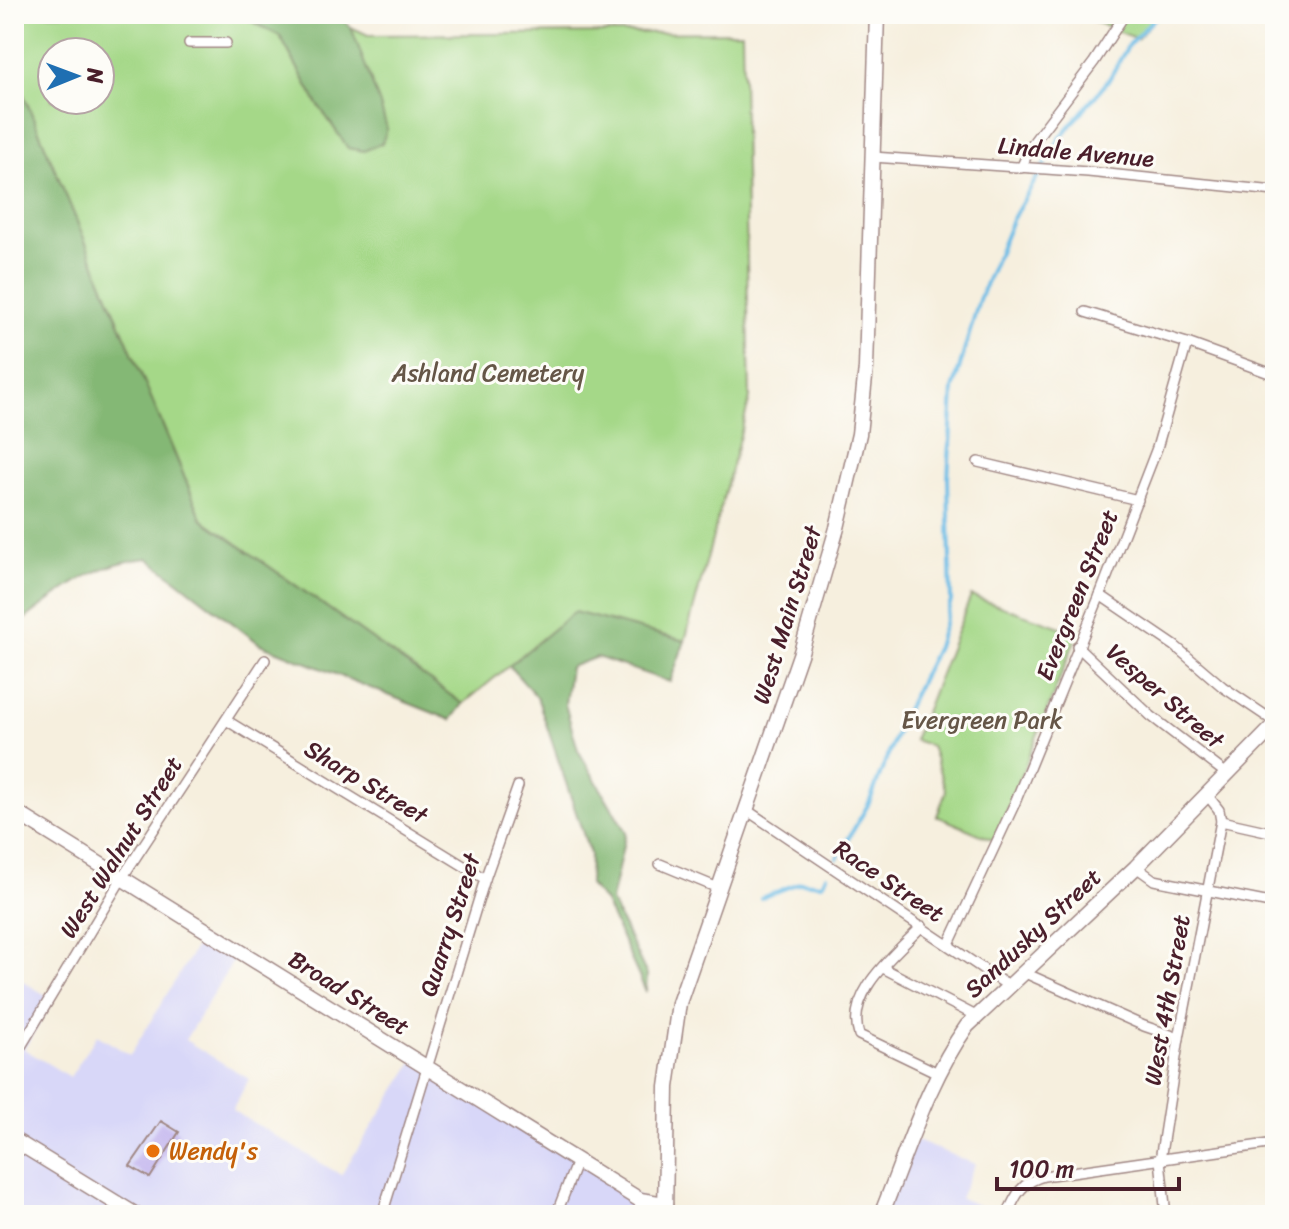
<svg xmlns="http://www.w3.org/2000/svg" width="1289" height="1229" font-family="Sriracha,sans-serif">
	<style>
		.built { fill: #d8d7f8 }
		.green { fill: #a5d888; stroke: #787c5a; stroke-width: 2; fill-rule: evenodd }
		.forest { fill: #84b874; stroke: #676c50; stroke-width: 2 }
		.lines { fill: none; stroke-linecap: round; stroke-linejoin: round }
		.stream { stroke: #6bbce6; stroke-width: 4 }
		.building { fill: #c6b9ef }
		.street-casing { stroke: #a08784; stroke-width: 12 }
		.secondary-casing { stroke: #a08784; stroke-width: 17 }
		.primary-casing { stroke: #a08784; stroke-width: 17 }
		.street { stroke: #fff; stroke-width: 9 }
		.secondary { stroke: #fff; stroke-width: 14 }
		.primary { stroke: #fff; stroke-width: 14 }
		.food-dot { fill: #e8710a; stroke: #fdfcf7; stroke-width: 3 }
		.labels { text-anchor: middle; stroke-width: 6; stroke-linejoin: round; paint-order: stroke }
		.street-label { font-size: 24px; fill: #4a1f2b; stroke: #fdfcf7 }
		.park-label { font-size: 24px; fill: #655647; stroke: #fdfcf7 }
		.food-label { font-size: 24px; fill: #c56008; stroke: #fdfcf7; text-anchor: start }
	</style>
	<rect width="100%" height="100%" fill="#fdfcf7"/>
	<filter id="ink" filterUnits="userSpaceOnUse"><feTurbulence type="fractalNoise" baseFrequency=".0125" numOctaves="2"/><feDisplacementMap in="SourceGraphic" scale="16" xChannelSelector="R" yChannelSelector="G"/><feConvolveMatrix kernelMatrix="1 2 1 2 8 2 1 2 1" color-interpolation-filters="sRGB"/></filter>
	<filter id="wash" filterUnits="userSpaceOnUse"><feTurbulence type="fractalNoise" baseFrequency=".006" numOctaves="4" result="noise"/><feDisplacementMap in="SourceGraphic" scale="32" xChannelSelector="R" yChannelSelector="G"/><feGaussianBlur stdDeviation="1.8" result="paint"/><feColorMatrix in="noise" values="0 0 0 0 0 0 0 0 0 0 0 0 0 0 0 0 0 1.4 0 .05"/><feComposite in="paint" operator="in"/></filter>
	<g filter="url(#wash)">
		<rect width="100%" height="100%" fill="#f6efde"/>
		<g class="built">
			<polygon points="201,938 235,958 185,1040 249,1079 232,1110 341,1175 414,1061 670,1215 14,1215 14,976 54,1000 24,1049 70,1077 97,1035 130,1055"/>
			<polygon points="909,1138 975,1164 960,1198 1000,1214 1003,1210 1014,1215 877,1215"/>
		</g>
		<g class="green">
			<path d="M 14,14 L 238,14 L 280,36 L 317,103 L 348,148 L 387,129 L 351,27 L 368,35 L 742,32 L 750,398 L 685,641 L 574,612 L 463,704 L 202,519 L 14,72 ZM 52,52 L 100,52 L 100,100 L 52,100 Z"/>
			<polygon points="1077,14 1159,14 1137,39"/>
			<polygon points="971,596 1078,633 995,841 937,816 946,791 931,746 914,740"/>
		</g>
		<g class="forest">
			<polygon points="238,14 338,14 351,27 380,105 387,129 382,143 364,151 348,148 317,103 280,36"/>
			<path d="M 14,72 L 202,519 L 463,704 L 451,720 L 260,644 L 148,558 C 91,563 59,594 14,627 Z"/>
			<polygon points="574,612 685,641 670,682 597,657 570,667 565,704 578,750 626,832 611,901 647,975 646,992 605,902 589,885 590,854 537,697 509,666"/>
		</g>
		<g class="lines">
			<g class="stream">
				<polyline points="837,858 869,803 904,714 937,647 951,601 948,479 953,390 979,300 1012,220 1060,138 1108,81 1129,44 1159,14"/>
				<polyline points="761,898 801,882 822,884 827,875"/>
			</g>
		</g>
		<g id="blocks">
			<polygon class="building" points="161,1121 179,1132 150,1178 130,1166"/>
		</g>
	</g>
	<g filter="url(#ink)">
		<use href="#blocks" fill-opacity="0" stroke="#a08784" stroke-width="2"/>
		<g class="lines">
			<g class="street-casing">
				<g id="street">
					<polyline points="189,43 226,43"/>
					<polyline points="873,157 1088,172 1275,191"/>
					<polyline points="1021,168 1032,144 1094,62 1125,14"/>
					<polyline points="1085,312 1187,343 1275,375"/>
					<polyline points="978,462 1138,500"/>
					<polyline points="1100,595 1175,646 1223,687 1275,722"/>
					<polyline points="1077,646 1151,716 1228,775"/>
					<polyline points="226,720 485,879"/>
					<polyline points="745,809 1010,987"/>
					<polyline points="1221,821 1275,833"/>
					<polyline points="660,864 718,888"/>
					<polyline points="1136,867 1154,880 1275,904"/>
					<path d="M 922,926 C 896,954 845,992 859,1035 L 940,1074"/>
					<polyline points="949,944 1014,805 1100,595 1157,448 1187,343"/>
					<polyline points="883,968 976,1016"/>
					<polyline points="1025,973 1144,1026 1179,1038"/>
					<polyline points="14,1058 122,878 265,660"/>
					<polyline points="382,1215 485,879 518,786"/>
					<polyline points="556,1215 577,1161"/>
					<path d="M 1007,1215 C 1016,1194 1022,1182 1044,1176 L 1275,1143"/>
					<polyline points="1166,1215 1160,1160 1179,1038 1221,821 1219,810 1208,796"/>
				</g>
			</g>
			<g class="secondary-casing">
				<g id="secondary">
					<polyline points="14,811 640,1200 665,1204"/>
					<polyline points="665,1215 667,1087 679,1003 801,652 837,528 859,434 866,368 877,14"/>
					<path d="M 881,1215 C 907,1152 927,1082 967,1026 L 1136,867 L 1275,725"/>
				</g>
			</g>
			<g class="primary-casing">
				<polyline id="primary" points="14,1140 136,1215"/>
			</g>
			<use href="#street" class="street"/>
			<use href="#secondary" class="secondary"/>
			<use href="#primary" class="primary"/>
		</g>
	</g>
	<circle class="food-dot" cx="153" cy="1151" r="8"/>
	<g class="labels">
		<g class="street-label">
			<text transform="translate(1076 152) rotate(5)" y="8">Lindale Avenue</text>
			<text transform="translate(1077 595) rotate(-68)" y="8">Evergreen Street</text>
			<text transform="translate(787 615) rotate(-73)" y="8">West Main Street</text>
			<text transform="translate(1165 696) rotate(41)" y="8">Vesper Street</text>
			<text transform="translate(366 782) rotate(31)" y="8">Sharp Street</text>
			<text transform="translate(121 847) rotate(-58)" y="8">West Walnut Street</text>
			<text transform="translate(889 881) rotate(34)" y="8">Race Street</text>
			<text transform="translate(450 925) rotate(-72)" y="8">Quarry Street</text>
			<text transform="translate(1033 933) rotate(-43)" y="8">Sandusky Street</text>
			<text transform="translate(349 993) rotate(32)" y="8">Broad Street</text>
			<text transform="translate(1167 1000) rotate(-80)" y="8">West 4th Street</text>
		</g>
		<g class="park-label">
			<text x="488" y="381">Ashland Cemetery</text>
			<text x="982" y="728">Evergreen Park</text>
		</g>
		<g class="food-label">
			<text x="169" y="1159">Wendy's</text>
		</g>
	</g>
	<rect width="1289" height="1229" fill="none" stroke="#fdfcf7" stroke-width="48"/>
	<g transform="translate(76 76) rotate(89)"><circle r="38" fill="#fdfcf7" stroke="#b5a4a5" stroke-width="2"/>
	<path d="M0-6L14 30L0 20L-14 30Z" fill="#1f6fb2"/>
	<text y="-12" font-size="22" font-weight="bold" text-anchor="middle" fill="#4a1f2b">N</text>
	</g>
	<path d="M997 1177v12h182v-12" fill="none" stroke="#4a1f2b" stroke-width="4"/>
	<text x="1009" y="1177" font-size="24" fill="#4a1f2b" stroke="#fdfcf7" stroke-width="6" paint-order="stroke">100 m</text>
</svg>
